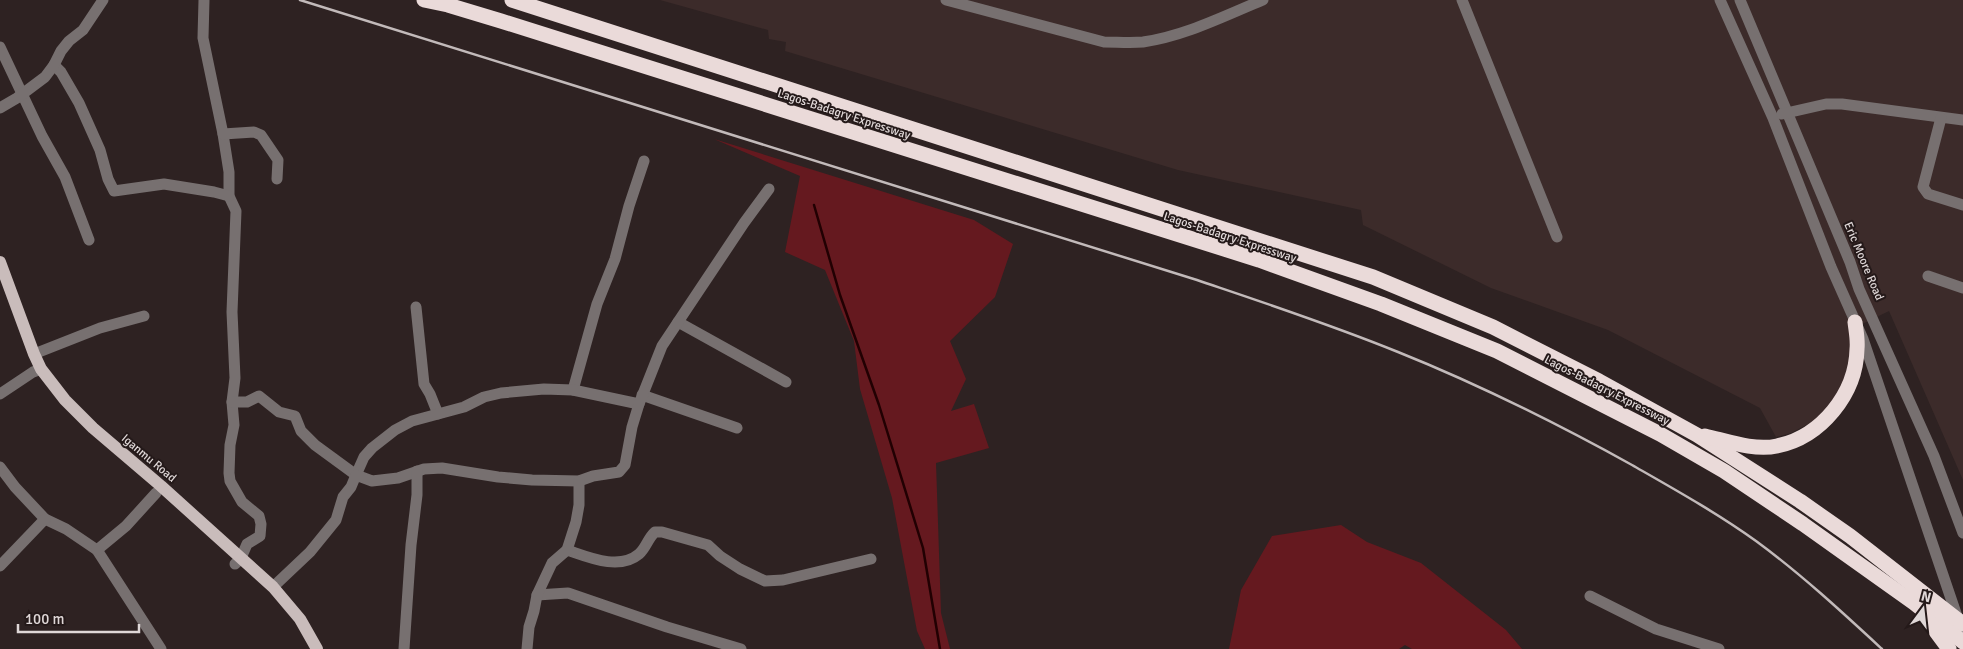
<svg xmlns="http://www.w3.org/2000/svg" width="1963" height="649" font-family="Signika,sans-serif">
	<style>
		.built { fill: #3c2b2a }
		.green { fill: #65191f }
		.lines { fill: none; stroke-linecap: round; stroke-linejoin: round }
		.stream { stroke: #210002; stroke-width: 2.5 }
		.minor { stroke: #777070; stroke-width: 11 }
		.major { stroke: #c9bcbb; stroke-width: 12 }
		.highway { stroke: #eadad9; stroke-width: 15 }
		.rail { stroke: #c2baba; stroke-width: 2.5 }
		.labels { text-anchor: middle; stroke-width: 4; stroke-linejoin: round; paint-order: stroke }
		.street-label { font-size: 12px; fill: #dfd7d7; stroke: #241919 }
	</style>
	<rect width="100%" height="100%" fill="#2e2222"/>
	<polygon class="built" points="660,0 1963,0 1963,480 1889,311 1850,330 1850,359 1845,377 1835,399 1824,414 1810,423 1791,433 1776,437 1760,408 1608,330 1491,288 1363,225 1361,210 1178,170 785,51 786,42 769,39 768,30"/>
	<g class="green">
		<polygon points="714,139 974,220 1013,244 995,297 950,341 966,379 951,411 974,404 989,448 936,463 941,613 950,649 925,649 917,631 892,498 860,389 854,341 825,270 785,252 800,176"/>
		<polygon points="1341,525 1367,542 1421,563 1506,630 1522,649 1412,649 1405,645 1399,649 1229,649 1241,590 1272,536"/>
	</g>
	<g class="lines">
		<polyline class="stream" points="814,205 840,295 879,405 923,548 940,649"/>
		<g class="minor">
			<polyline points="204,0 203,38 223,134 229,172 229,196 236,211 232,312 235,378 232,402 234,425 230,445 229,473 230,481 242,502 259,516 261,524 260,536 247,544 241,558 235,564"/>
			<path d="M 946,0 L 1104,42 C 1117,42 1130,43 1143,42 C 1185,36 1224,16 1263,0"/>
			<polyline points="1462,0 1557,237"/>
			<polyline points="1720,0 1773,118 1831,267 1863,339 1963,634"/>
			<polyline points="1740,0 1850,262 1859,289 1934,456 1963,533"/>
			<polyline points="0,47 42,136 65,177 89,240"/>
			<polyline points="54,65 61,72 79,103 100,150 108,179 114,191 164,184 214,192 229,196"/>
			<polyline points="0,108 17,98 45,77 54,65 61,51 69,41 83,30 103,0"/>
			<polyline points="1782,114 1826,104 1842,104 1963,120"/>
			<polyline points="1941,118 1923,187 1928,194 1963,205"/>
			<polyline points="223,134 254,132 261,135 278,160 277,179"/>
			<polyline points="1928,276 1963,288"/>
			<polyline points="416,307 424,384 430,394 438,414"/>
			<polyline points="678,322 786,382"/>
			<polyline points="34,354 100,328 144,316"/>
			<polyline points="573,390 597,304 615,259 629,206 644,161"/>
			<polyline points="0,394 33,372 41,369"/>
			<polyline points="642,395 737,428"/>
			<polyline points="232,402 247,402 259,396 279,412 295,416 301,431 315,445 356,475 364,457 372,448 395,430 412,421 464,407 484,397 501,393 544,389 573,390 639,404"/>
			<polyline points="0,467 15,487 45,519 66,529 97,550 161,649"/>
			<polyline points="97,550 126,526 156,493"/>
			<path d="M 567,550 C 588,557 619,571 639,554 C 646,548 648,538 655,532 L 662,532 L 708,545 L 720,556 L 740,569 L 765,581 L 783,580 L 871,559"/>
			<polyline points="0,566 45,519"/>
			<polyline points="273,587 310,552 336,520 343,497 351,487 356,475 372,481 398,478 424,469 442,468 498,477 532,480 579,481 593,476 619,472 625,465 632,427 639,404 662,346 744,223 769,189"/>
			<polyline points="537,595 568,593 667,627 741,649"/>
			<polyline points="1590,596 1656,629 1719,649"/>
			<polyline points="404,649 411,545 417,495 417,471"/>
			<polyline points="527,649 529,627 534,611 537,595 552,563 567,550 576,522 579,505 579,481"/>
		</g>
		<polyline class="major" points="0,262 34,354 41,369 65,400 93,428 161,486 273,587 300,619 317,649"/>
		<g class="highway">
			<polyline points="424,0 448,5 501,21 1259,260 1381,304 1497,351 1660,434 1724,471 1803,524 1914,603 1963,642"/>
			<polyline points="512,0 1373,277 1493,327 1599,381 1697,435 1800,501 1850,536 1963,624"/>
			<path d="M 1705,436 C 1727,441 1754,451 1777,446 C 1821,437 1856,394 1857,349 C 1858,340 1856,331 1855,322"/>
			<polyline points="1929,622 1949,649"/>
		</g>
		<path class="rail" d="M 300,0 L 1197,280 C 1265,303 1332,325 1398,352 C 1478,384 1556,423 1632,465 C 1674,489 1717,513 1756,541 C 1801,574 1842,612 1882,649"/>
	</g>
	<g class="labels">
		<g class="street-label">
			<text transform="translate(844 114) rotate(18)" y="4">Lagos-Badagry Expressway</text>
			<text transform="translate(1230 237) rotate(18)" y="4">Lagos-Badagry Expressway</text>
			<text transform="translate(1864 261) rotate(67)" y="4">Eric Moore Road</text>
			<text transform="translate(1607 390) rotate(27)" y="4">Lagos-Badagry Expressway</text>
			<text transform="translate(149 458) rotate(40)" y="4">Iganmu Road</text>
		</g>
	</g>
	<g transform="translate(1923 609) rotate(15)" stroke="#241919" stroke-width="4" paint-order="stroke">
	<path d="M0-4L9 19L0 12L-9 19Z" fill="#dfd7d7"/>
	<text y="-8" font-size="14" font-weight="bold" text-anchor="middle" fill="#dfd7d7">N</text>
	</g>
	<path d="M18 624v8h121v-8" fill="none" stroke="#dfd7d7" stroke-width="2.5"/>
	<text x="25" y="624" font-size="15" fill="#dfd7d7" stroke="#241919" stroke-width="4" paint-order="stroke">100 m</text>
</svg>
